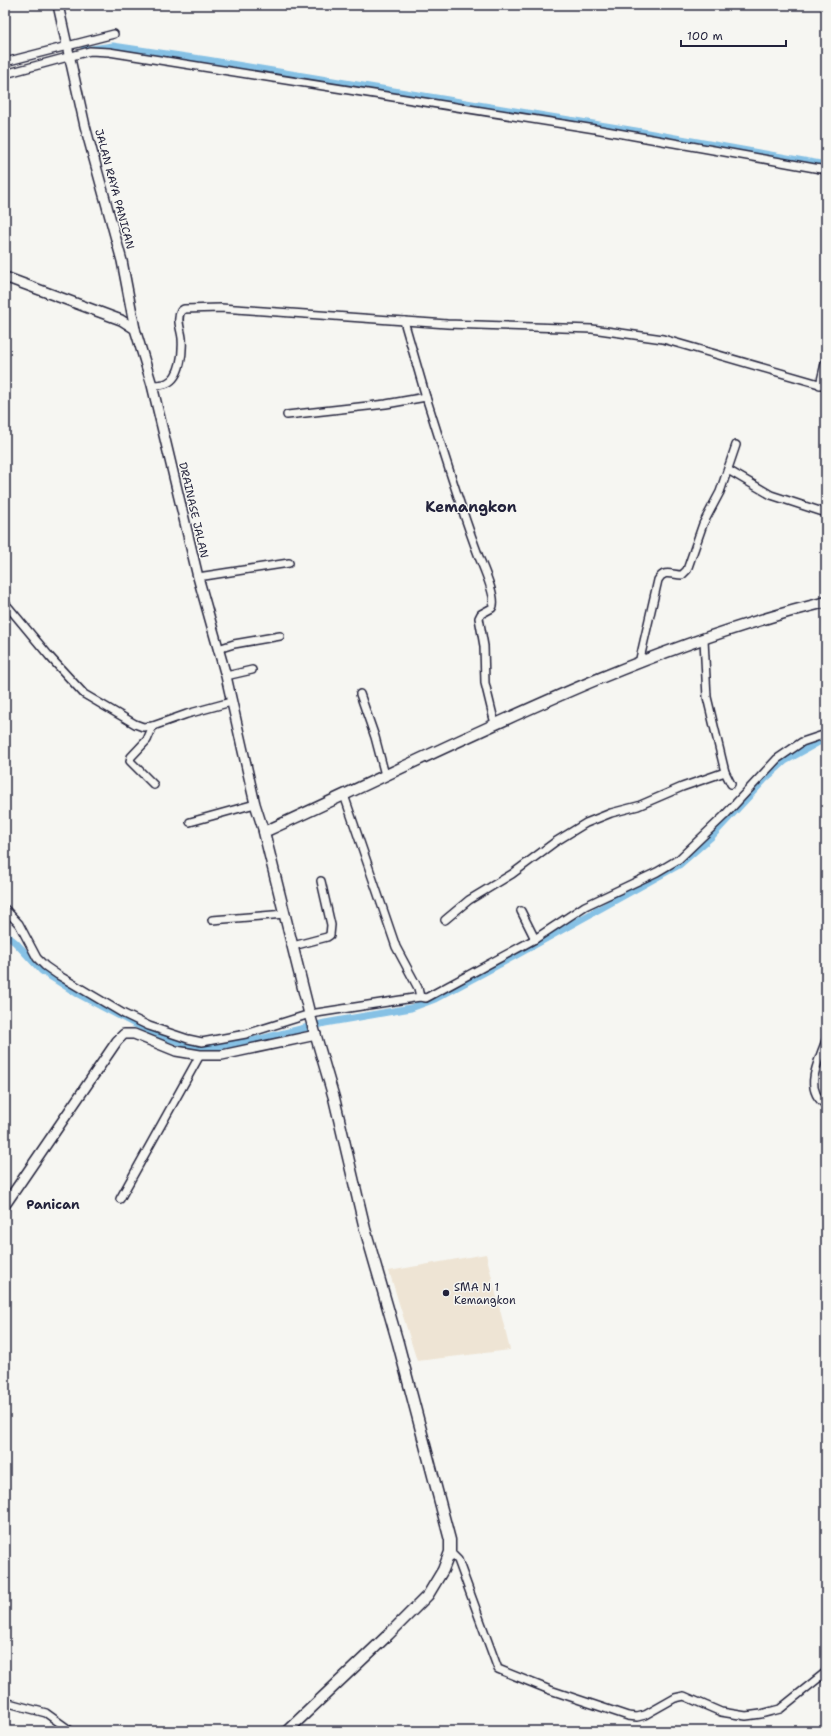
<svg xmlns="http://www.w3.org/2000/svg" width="831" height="1736" font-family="'Shantell Sans',sans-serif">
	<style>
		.built { fill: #eee4d4 }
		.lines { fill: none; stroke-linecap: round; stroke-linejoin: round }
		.canal { stroke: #86c1e5; stroke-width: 7 }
		.minor-casing { stroke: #22223b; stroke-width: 10 }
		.tertiary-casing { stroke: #22223b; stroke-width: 12 }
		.secondary-casing { stroke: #22223b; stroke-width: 13 }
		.minor { stroke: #f6f6f2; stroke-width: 7 }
		.tertiary { stroke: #f6f6f2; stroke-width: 9 }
		.secondary { stroke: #f6f6f2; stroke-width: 10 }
		.poi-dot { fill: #22223b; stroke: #f6f6f2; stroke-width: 1.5 }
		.labels { text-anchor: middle; stroke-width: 3; stroke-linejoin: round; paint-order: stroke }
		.street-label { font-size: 11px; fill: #22223b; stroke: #f6f6f2 }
		.poi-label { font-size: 11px; fill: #22223b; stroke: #f6f6f2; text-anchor: start }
		.quarter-label { font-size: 13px; font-weight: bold; fill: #22223b; stroke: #f6f6f2 }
		.district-label { font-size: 15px; font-weight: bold; fill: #22223b; stroke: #f6f6f2 }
	</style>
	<rect width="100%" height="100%" fill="#f6f6f2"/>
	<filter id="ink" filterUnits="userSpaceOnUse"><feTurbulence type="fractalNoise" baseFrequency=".025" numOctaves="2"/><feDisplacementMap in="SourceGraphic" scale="8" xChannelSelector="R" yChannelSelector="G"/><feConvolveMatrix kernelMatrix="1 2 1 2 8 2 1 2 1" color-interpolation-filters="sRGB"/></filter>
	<g filter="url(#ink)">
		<polygon class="built" points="486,1254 510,1350 417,1361 389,1271"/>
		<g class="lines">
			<g class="canal">
				<polyline points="84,50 113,46 207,60 642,132 826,165"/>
				<polyline points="5,934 16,943 42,971 78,994 131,1022 159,1035 195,1047 215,1047 252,1041 325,1023 411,1008 435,999 513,957 679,865 711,837 764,780 785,761 826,738"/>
			</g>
			<g class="minor-casing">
				<g id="minor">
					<polyline points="5,62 114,34"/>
					<polyline points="5,74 90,51 109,52 595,129 826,170"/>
					<path d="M 152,385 C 157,385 163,385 167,383 C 181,377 183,351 182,338 C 181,329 176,319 181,311 L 184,309 L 221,308 L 447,324 L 592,329 L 663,339 L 826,386"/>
					<polyline points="820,385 826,359"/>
					<path d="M 426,397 C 443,450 459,504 479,557 C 483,567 498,600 492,608 L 481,614 L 479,618 L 484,646 L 485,683 L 495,724"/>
					<polyline points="287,415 386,404 426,397 404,321"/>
					<polyline points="728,470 771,495 826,513"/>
					<polyline points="198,577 289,563"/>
					<polyline points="5,603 50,657 84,694 135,724 143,727 153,726 187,714 231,702"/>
					<polyline points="704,640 707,697 725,772 731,784"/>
					<polyline points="218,649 234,644 280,636"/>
					<path d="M 639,663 L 658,580 C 664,569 672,575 682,575 L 687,570 L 703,524 L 720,492 L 736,445"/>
					<polyline points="226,676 252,670"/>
					<polyline points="360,694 375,737 385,775"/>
					<polyline points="153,726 147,740 131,757 130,761 154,785"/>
					<polyline points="190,822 255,804"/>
					<polyline points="5,909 19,924 37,958 45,966 58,975 124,1014 149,1026 188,1039 202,1042 246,1034 310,1014 420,997 418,988 396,947 344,795"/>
					<polyline points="521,911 535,939"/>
					<polyline points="212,920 285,914"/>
					<polyline points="445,920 469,900 512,874 555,842 586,823 611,813 638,806 682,787 725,772"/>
					<polyline points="293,946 327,937 330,935 331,925 321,881"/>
					<polyline points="420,997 426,998 535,939 585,906 657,872 679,859 724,816 777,759 802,742 826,734"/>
					<path d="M 826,1040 C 819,1061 802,1089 826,1105"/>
					<polyline points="120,1199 200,1055"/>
					<polyline points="450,1552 458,1560 498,1669 550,1690 628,1716 637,1717 645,1715 675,1698 684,1696 721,1712 746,1716 761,1714 780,1709 826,1672"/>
					<polyline points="5,1702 46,1713 71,1731"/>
				</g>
			</g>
			<g class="tertiary-casing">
				<g id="tertiary">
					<polyline points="58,5 85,126 122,261 135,329"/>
					<polyline points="5,277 121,320 135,329 152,385 198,577 226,676 255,804 264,832"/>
					<polyline points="5,1205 117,1041 124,1034 134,1034 176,1051 200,1055 222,1055 316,1035"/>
				</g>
			</g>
			<g class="secondary-casing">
				<path id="secondary" d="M 287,1731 L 388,1635 L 428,1595 L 443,1570 L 450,1552 L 450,1540 L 398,1343 L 365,1229 L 334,1098 L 310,1016 L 264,832 C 447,749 630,650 826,602"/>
			</g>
			<use href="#minor" class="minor"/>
			<use href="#tertiary" class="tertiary"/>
			<use href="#secondary" class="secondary"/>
		</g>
	</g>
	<circle class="poi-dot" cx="446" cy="1293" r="4"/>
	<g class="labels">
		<g class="street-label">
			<text transform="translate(115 189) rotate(75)" y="4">JALAN RAYA PANICAN</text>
			<text transform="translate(194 510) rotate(77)" y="4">DRAINASE JALAN</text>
		</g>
		<g class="poi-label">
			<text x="454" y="1291">SMA N 1<tspan x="454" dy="13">Kemangkon</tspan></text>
		</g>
		<g class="quarter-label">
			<text x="53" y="1209">Panican</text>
		</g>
		<g class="district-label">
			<text x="471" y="512">Kemangkon</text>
		</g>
	</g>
	<rect width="831" height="1736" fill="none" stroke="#f6f6f2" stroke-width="20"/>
	<rect x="10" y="10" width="811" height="1716" fill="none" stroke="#22223b" stroke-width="1.5" filter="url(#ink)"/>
	<path d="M681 40v6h105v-6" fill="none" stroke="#22223b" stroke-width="2"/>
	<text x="687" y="40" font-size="12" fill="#22223b" stroke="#f6f6f2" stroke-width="3" paint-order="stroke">100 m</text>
</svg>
